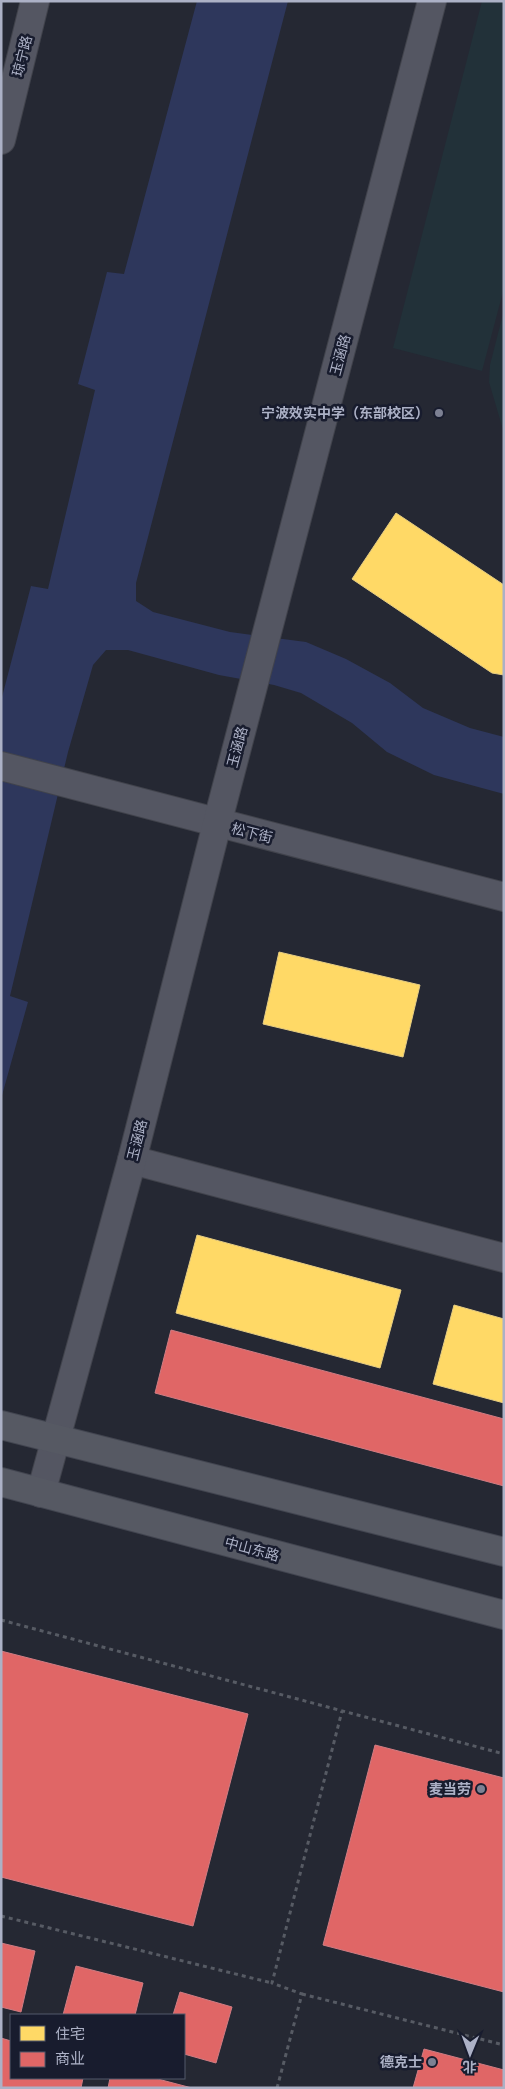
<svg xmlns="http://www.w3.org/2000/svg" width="505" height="2089" font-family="Overpass,'Noto Sans SC',sans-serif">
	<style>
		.green { fill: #223139 }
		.water { fill: #2e375c }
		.homes { fill: #ffd966; stroke: #e6cd83 }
		.shops { fill: #e06666; stroke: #d07c83 }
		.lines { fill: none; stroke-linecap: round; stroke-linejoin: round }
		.minor-casing { stroke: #41434c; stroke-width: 30 }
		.major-casing { stroke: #424550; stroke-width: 30 }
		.path { stroke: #575b64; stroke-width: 3; stroke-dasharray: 4 4; stroke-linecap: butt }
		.minor { stroke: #545662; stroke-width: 28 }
		.major { stroke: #565963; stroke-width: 28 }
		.poi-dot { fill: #7d8193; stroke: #181c2e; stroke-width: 2 }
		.labels { text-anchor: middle; stroke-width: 5; stroke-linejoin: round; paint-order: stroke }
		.street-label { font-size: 14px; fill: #acb1c6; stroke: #181c2e }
		.poi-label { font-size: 14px; font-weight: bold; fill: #acb1c6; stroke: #181c2e; text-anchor: end }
	</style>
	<rect width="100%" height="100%" fill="#252833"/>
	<g class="green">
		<polygon points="482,1 504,1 504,288 482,371 393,348"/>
		<polygon points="504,310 504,433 489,382 490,365"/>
	</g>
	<polygon class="water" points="197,1 288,1 136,583 136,601 153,612 230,632 306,642 346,659 390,683 423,708 470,728 504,737 504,794 434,775 387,752 352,723 301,693 274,685 219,675 128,650 106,650 93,665 68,752 10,996 28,1002 1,1099 1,701 31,586 48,589 95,390 78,384 107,272 124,274"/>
	<g class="homes">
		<polygon points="396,513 504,585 504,675 492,673 352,579"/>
		<polygon points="279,952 420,985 403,1057 263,1024"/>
		<polygon points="197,1235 401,1290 380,1368 176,1313"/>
		<polygon points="454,1305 504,1319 504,1403 433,1384"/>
	</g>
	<g class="shops">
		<polygon points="171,1330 504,1419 504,1486 155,1393"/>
		<polygon points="1,1651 248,1714 193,1926 1,1877"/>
		<polygon points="375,1745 504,1778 504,1992 323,1945"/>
		<polygon points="1,1943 35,1951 21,2012 1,2007"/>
		<polygon points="76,1966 143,1983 135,2015 63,2015"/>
		<polygon points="180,1992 232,2007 216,2063 184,2054 184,2015 173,2015"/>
		<polygon points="1,2038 11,2041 11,2078 83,2078 81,2088 1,2088"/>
		<polygon points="424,2049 504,2070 504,2088 413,2088"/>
		<polygon points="110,2078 154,2078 192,2088 108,2088"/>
	</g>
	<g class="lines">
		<g class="minor-casing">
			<g id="minor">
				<polyline points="1,140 35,1"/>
				<polyline points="1,766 504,897"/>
				<polyline points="132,1160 504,1258"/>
				<polyline points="41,1493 132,1160 217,824 432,1"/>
			</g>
		</g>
		<g class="major-casing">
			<g id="major">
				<polyline points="1,1425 504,1552"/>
				<polyline points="1,1482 504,1615"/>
			</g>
		</g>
		<g class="path">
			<polyline points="1,1620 504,1754"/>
			<polyline points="1,1916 272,1983"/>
			<polyline points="302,1994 504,2045"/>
			<polyline points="277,2088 302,1994 272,1983 342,1711"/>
		</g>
		<use href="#minor" class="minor"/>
		<use href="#major" class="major"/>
	</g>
	<g class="poi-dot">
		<circle cx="439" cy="413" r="5"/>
		<circle cx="481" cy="1789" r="5"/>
		<circle cx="432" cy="2062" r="5"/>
	</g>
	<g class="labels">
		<g class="street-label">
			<text transform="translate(22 56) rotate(-76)" y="5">琼宁路</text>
			<text transform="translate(340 355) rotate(-75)" y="5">玉涵路</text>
			<text transform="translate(237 747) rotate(-75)" y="5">玉涵路</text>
			<text transform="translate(252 833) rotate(14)" y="5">松下街</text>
			<text transform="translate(137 1140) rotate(-76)" y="5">玉涵路</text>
			<text transform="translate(252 1549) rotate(15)" y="5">中山东路</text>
		</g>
		<g class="poi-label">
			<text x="429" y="418">宁波效实中学（东部校区）</text>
			<text x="471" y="1794">麦当劳</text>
			<text x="422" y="2067">德克士</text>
		</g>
	</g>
	<rect width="505" height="2089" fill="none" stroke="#acb1c6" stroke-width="5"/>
	<rect x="10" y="2014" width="175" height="65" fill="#181c2e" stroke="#53586b"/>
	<rect x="20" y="2026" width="25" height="15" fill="#ffd966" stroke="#53586b"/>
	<text x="55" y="2039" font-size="15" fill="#acb1c6">住宅</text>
	<rect x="20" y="2052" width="25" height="15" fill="#e06666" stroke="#53586b"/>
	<text x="55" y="2064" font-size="15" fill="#acb1c6">商业</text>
	<g transform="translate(470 2054) rotate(181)" stroke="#181c2e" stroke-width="4" paint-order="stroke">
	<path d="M0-4L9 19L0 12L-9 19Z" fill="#acb1c6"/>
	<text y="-8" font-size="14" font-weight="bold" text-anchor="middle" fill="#acb1c6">北</text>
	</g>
</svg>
